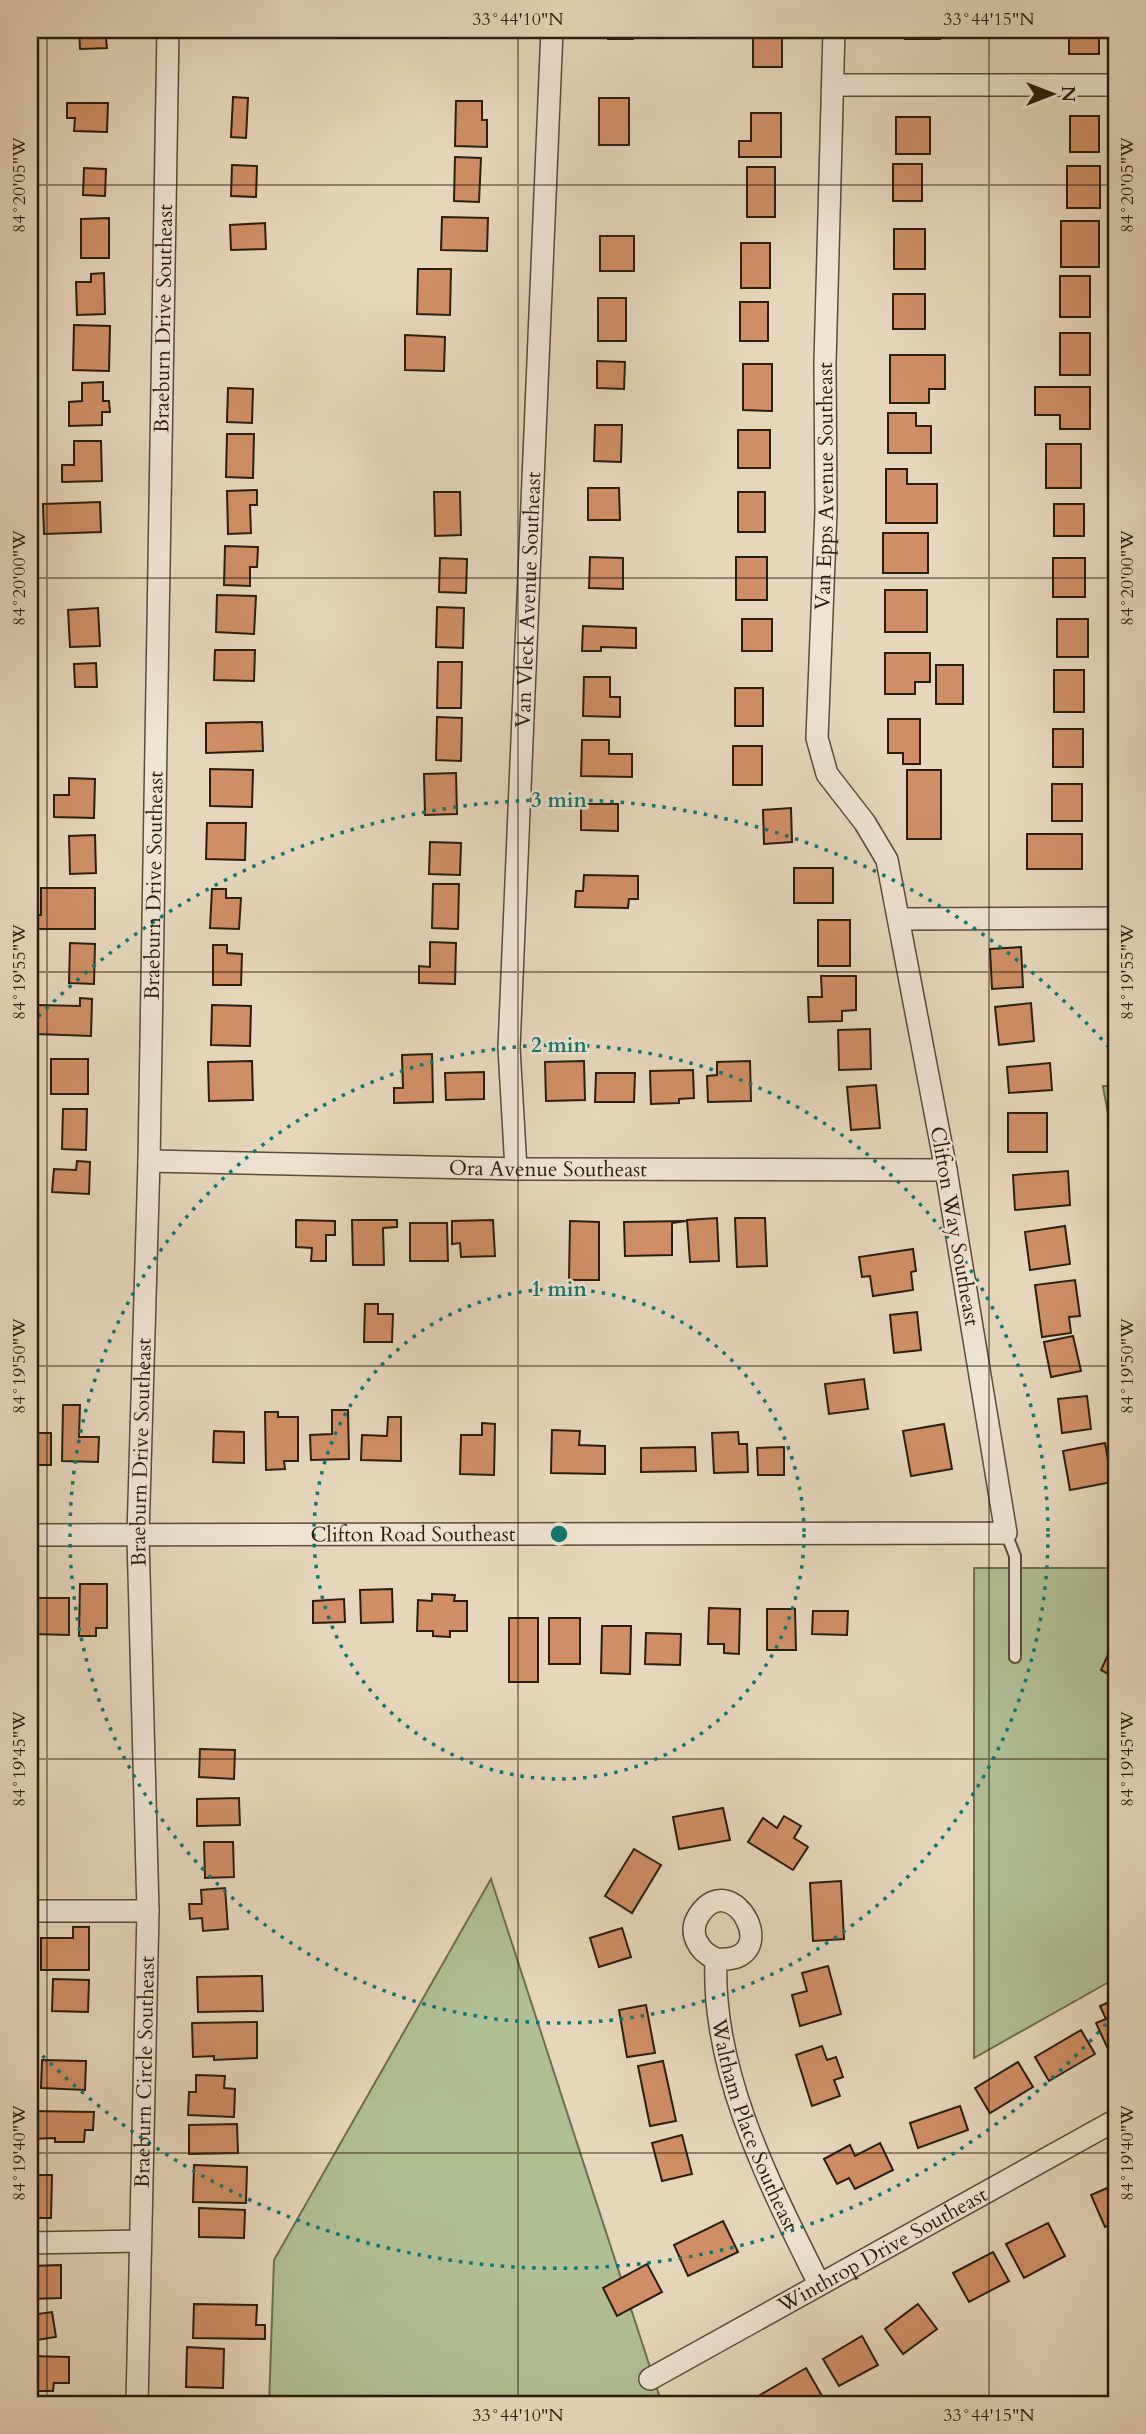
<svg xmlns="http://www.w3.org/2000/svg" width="1146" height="2434" font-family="Cardo,serif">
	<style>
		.green { fill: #b1bf94; stroke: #6e6e51; stroke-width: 2 }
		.building { fill: #d08f66; stroke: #2b1d0e; stroke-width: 2 }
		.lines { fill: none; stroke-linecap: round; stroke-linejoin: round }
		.lane-casing { stroke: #5a4c3a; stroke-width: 14 }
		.street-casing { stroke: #5a4c3a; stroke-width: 24 }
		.lane { stroke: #efe5d3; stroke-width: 10 }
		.street { stroke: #efe5d3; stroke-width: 21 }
		.ticks { fill: none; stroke: #2b1d0e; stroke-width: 2; stroke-opacity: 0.45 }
		.ring { fill: none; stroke: #0f766e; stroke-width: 3.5; stroke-dasharray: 3.5 7 }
		.labels { text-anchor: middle; stroke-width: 5; stroke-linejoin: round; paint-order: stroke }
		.street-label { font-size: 21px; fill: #2b1d0e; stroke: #efe5d3 }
		.centre { fill: #0f766e; stroke: #efe5d3; stroke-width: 3.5 }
		.ring-label { font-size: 21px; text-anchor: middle; font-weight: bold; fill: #0f766e; stroke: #efe5d3; stroke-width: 5; stroke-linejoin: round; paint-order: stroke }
		.neatline { fill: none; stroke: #2b1d0e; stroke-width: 2.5 }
		.ticks-label { font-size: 18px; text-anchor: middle; fill: #2b1d0e }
	</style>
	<rect width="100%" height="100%" fill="#e6d7bc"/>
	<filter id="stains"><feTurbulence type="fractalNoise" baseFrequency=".00286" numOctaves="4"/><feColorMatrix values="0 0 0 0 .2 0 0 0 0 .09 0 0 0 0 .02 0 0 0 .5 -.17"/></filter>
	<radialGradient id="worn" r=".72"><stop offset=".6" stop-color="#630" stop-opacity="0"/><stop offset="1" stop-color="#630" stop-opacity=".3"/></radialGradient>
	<g class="green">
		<polygon points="1103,1086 1116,1086 1116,1156 1103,1087"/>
		<polygon points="974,1568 1116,1568 1116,1978 974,2058"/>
		<polygon points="491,1879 662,2404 269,2404 274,2260"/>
	</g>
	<g class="building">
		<polygon points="79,30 105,30 107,48 80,49"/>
		<polygon points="465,30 491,30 491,37 466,38"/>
		<rect x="608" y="30" width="25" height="9"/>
		<rect x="753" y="30" width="29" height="37"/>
		<rect x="905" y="30" width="35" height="9"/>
		<rect x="1069" y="30" width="30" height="24"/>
		<polygon points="233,97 248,98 246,138 231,137"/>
		<rect x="599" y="98" width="30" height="47"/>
		<polygon points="456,101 482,101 482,120 487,120 487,147 455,146"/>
		<polygon points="67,103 108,103 107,132 74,131 75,118 67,118"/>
		<polygon points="751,113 781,113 781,157 739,157 739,141 751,141"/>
		<rect x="1070" y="116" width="29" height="36"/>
		<rect x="896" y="117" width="34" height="37"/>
		<polygon points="455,157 481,158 479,202 454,201"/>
		<rect x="893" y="164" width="29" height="37"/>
		<polygon points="232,165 257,166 256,197 231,196"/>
		<rect x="1067" y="166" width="33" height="42"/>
		<rect x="747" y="167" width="28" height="50"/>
		<polygon points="84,168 106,169 105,196 83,195"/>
		<polygon points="442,217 488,218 487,251 441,250"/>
		<polygon points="109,218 109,258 81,258 81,219"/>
		<rect x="1061" y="221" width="38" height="46"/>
		<polygon points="265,223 266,249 231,250 230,225"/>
		<rect x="894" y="229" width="31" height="40"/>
		<rect x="600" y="236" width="34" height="35"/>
		<rect x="741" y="243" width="29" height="45"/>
		<polygon points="418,269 451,269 450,315 417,314"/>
		<polygon points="104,273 105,314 77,315 76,282 91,282 91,274"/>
		<rect x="1060" y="276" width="30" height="41"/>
		<rect x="893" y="294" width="32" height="35"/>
		<rect x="598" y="298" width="28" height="43"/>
		<rect x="740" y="302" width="28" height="39"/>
		<polygon points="74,325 110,326 109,371 73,370"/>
		<rect x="1060" y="333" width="30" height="42"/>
		<polygon points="405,335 445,337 444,371 405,370"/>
		<polygon points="890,355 945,355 945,389 929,389 929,403 890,403"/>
		<polygon points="597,361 625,362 624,389 597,388"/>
		<polygon points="743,364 772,364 772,411 743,410"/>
		<polygon points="103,382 103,401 109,401 110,412 102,412 102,425 69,426 69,402 82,401 82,383"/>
		<polygon points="1035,387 1090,387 1090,429 1060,429 1060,415 1035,415"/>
		<polygon points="228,388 253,389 252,423 227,422"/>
		<polygon points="888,413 916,413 916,426 931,426 931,453 888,453"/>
		<polygon points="595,425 622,425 621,462 594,461"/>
		<rect x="738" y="430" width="32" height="38"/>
		<polygon points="227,434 254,434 253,478 226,477"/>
		<polygon points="74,441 101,441 102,481 62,482 62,465 74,465"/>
		<rect x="1046" y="444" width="35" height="44"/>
		<polygon points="886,469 907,469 907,484 937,484 937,523 886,523"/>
		<polygon points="588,488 619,488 620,520 588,520"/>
		<polygon points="257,490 257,505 250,505 251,533 228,534 227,491"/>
		<polygon points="434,492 460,492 461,535 435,536"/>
		<rect x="738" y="492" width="27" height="40"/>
		<polygon points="100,502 101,532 44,534 43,504"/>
		<rect x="1054" y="504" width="30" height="32"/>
		<rect x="883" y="533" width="45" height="40"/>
		<polygon points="225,546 258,547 257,567 250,567 250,586 224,585"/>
		<polygon points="590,557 623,558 623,589 589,588"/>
		<rect x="736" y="557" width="31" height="43"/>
		<polygon points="440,558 467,559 466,593 439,592"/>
		<rect x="1053" y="558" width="32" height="39"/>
		<rect x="885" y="590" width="42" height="42"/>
		<polygon points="217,595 256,596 254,634 216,632"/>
		<polygon points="437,607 464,608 463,648 436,647"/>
		<polygon points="98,608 100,646 70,647 68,610"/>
		<rect x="742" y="619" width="30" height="32"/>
		<rect x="1057" y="619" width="31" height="38"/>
		<polygon points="583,626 636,628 636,648 601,647 601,651 582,651"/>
		<polygon points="215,650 255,650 254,681 214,680"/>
		<polygon points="885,653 930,653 930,682 915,682 915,694 885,694"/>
		<polygon points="438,662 462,662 461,708 437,708"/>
		<polygon points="96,663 97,687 75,687 74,664"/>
		<rect x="936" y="665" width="27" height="39"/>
		<rect x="1054" y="670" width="30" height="42"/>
		<polygon points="584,677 610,677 610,697 620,697 620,717 583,716"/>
		<rect x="735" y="688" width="28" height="38"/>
		<polygon points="437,717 462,718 461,761 436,760"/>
		<polygon points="888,719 920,719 920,764 903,764 903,753 888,753"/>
		<polygon points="262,722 263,751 206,753 206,723"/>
		<rect x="1053" y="729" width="30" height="38"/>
		<polygon points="582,740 609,740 609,754 632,754 632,777 581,776"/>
		<rect x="733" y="746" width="29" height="39"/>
		<polygon points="210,769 253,770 252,807 210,806"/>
		<rect x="907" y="770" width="34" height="69"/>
		<polygon points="456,773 457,814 425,815 424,774"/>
		<polygon points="69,778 95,779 94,818 54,817 54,795 69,795"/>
		<rect x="1052" y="784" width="30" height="37"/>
		<polygon points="581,804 618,804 618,831 581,830"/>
		<polygon points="791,808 792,842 764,844 763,810"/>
		<polygon points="207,823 246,823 245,860 206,859"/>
		<rect x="1027" y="834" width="55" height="35"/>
		<polygon points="95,835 96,873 70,874 69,836"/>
		<polygon points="430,842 461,843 460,875 429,874"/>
		<rect x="794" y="868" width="39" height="35"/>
		<polygon points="584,875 638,876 638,899 629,899 628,908 575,907 576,891 583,891"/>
		<polygon points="433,884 459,884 458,929 432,928"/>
		<polygon points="41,888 95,888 95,929 35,929 35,915 41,915"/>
		<polygon points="212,889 226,889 226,898 241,898 239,929 210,928"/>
		<rect x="818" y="920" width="32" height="46"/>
		<polygon points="430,942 456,943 455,984 419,983 419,966 430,967"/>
		<polygon points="70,943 95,944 94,984 69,983"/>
		<polygon points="213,945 227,945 227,953 242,954 241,985 213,985"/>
		<polygon points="1021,947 1023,987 992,989 990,949"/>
		<polygon points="821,976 856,976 856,1010 842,1011 842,1021 809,1022 808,997 822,997"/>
		<polygon points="80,998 92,999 91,1036 36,1034 37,1005 80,1006"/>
		<polygon points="1031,1003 1034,1041 999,1045 995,1007"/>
		<polygon points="212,1005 251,1006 250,1046 211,1045"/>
		<polygon points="870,1029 871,1069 839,1070 838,1030"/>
		<polygon points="432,1054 433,1102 394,1103 394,1088 403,1088 402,1055"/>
		<rect x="51" y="1059" width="37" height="35"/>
		<polygon points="252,1061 253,1100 209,1101 208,1062"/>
		<polygon points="584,1061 585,1100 546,1101 545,1062"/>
		<polygon points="750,1061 751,1101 708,1102 707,1076 717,1075 717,1062"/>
		<polygon points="1050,1063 1052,1090 1009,1093 1007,1067"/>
		<polygon points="693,1070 694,1098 679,1099 679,1103 651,1104 650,1071"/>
		<polygon points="484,1072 484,1099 446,1100 445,1073"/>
		<polygon points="596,1073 635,1073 634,1102 595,1102"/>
		<polygon points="876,1085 880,1128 851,1130 847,1087"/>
		<polygon points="63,1109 87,1109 86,1150 62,1149"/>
		<rect x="1008" y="1113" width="39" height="39"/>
		<polygon points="77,1161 90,1162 89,1194 52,1192 54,1169 76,1170"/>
		<polygon points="1068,1171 1070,1205 1015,1210 1013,1175"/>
		<polygon points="717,1218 719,1261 690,1262 687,1220"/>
		<polygon points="735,1218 765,1218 767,1266 737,1267"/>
		<polygon points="296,1220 335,1221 335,1235 326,1235 326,1261 311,1261 312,1248 296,1247"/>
		<polygon points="352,1220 397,1220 397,1227 383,1228 384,1265 353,1265"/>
		<polygon points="493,1220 495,1256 461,1257 460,1243 452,1244 452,1221"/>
		<polygon points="570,1221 599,1222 599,1280 569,1280"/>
		<polygon points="686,1221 672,1223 672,1255 625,1256 624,1222"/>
		<polygon points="410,1223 447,1223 448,1261 410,1261"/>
		<polygon points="1065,1226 1070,1264 1030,1270 1025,1232"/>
		<polygon points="913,1249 916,1271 911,1272 913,1290 873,1296 870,1276 862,1277 859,1257"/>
		<polygon points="1075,1280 1080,1316 1069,1317 1071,1333 1042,1337 1035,1285"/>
		<polygon points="365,1304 378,1304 378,1314 393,1314 392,1342 364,1342"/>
		<polygon points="917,1312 921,1350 894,1353 890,1315"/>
		<polygon points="1073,1336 1081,1371 1051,1377 1044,1342"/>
		<polygon points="864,1379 868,1409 829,1414 825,1384"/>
		<polygon points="1087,1396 1091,1429 1062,1433 1058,1399"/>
		<polygon points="63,1405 80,1405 79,1437 99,1437 98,1462 62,1461"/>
		<polygon points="332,1410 348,1410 349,1459 311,1460 310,1435 332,1434"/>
		<polygon points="265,1412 278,1412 278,1417 298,1417 298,1461 284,1461 285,1469 266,1470"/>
		<polygon points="388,1417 401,1417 401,1461 361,1460 362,1435 387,1436"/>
		<polygon points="482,1423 495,1424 494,1475 460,1474 461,1435 482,1435"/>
		<polygon points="944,1424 952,1469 911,1476 903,1431"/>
		<polygon points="552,1430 580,1431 579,1445 605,1446 605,1474 551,1473"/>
		<polygon points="214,1431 244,1432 244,1463 213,1462"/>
		<polygon points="738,1432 739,1444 747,1444 748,1472 714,1473 712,1433"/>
		<rect x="30" y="1433" width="21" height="32"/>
		<polygon points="1105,1443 1112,1482 1070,1490 1063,1451"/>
		<polygon points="695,1447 696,1471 641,1472 641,1448"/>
		<polygon points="784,1447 784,1475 758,1475 757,1448"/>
		<polygon points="80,1584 107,1584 107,1628 96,1628 96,1636 79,1636"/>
		<polygon points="392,1589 393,1622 361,1623 360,1590"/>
		<polygon points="432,1594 455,1595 454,1601 467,1601 467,1631 450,1631 450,1637 433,1636 433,1631 417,1631 418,1600 432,1601"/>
		<polygon points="34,1598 69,1598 69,1635 34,1634"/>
		<polygon points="344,1599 345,1622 313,1623 313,1601"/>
		<polygon points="709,1608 740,1609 739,1654 724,1653 724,1644 708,1644"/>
		<polygon points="767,1609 795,1609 796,1650 767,1650"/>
		<polygon points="813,1611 848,1611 847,1635 812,1634"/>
		<rect x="509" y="1618" width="29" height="64"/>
		<rect x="549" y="1618" width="31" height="46"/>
		<polygon points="602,1626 631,1626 630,1674 601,1673"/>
		<polygon points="646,1633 681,1634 680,1665 645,1664"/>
		<polygon points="1116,1637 1116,1678 1101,1670"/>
		<polygon points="1116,1726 1116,1748 1111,1727"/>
		<polygon points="200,1749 235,1750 234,1779 199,1777"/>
		<polygon points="239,1798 240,1825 197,1826 197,1799"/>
		<polygon points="723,1808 730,1840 679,1849 673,1817"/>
		<polygon points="784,1816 801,1826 794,1838 808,1847 793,1870 748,1842 763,1818 777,1828"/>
		<polygon points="204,1842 233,1842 234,1877 205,1878"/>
		<polygon points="634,1849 661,1865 632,1913 605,1896"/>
		<polygon points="841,1881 844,1939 813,1941 810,1883"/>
		<polygon points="225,1888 228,1929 203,1931 202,1918 190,1919 189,1904 202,1904 201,1890"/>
		<polygon points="73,1927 89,1927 89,1970 41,1970 41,1938 73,1938"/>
		<polygon points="622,1928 631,1957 599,1967 590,1938"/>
		<polygon points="828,1966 841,2014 800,2026 792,1995 807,1991 802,1973"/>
		<polygon points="262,1976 263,2011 198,2012 197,1977"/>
		<polygon points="53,1979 89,1980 88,2012 52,2011"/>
		<polygon points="1116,1999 1116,2043 1107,2047 1096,2023 1106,2019 1100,2006"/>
		<polygon points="646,2005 655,2053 627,2057 619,2010"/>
		<polygon points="257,2022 257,2058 214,2060 214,2056 193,2057 192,2023"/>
		<polygon points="1081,2030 1095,2054 1049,2081 1035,2057"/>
		<polygon points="822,2046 827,2060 836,2057 843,2077 834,2080 840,2096 812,2106 796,2055"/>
		<polygon points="42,2060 86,2061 85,2090 41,2088"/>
		<polygon points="663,2061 676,2121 650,2126 638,2066"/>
		<polygon points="1018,2062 1033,2087 990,2113 975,2088"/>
		<polygon points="196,2075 225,2076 224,2088 235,2089 234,2117 188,2115 189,2092 196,2092"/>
		<polygon points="960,2106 968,2130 918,2148 910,2123"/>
		<polygon points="30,2111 94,2112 93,2130 85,2130 84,2142 55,2142 55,2138 30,2139"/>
		<polygon points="237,2124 238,2153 189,2154 189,2125"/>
		<polygon points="682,2135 692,2174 662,2181 652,2143"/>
		<polygon points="880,2143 893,2170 855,2189 849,2178 837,2184 824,2159 850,2145 855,2156"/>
		<polygon points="194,2165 247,2167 246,2203 193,2202"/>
		<polygon points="30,2175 52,2175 51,2218 30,2218"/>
		<polygon points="1116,2184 1116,2222 1105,2227 1091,2195"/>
		<polygon points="199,2208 245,2210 244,2238 199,2237"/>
		<polygon points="723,2221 738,2252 688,2276 674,2245"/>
		<polygon points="1048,2223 1065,2256 1024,2278 1006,2244"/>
		<polygon points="993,2252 1009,2281 969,2302 953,2273"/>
		<polygon points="647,2264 662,2292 617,2316 603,2288"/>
		<polygon points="61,2265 61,2298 30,2299 30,2266"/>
		<polygon points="194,2304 257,2305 256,2325 265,2325 265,2339 193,2338"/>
		<polygon points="918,2304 937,2329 903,2354 885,2329"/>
		<polygon points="52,2312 56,2337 30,2341 30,2315"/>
		<polygon points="862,2336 878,2365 839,2386 823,2359"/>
		<polygon points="187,2347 224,2349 223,2388 186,2387"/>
		<polygon points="30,2356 69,2357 69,2383 54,2383 53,2391 36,2391 37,2383 30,2383"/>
		<polygon points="806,2368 822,2396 808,2404 765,2404 760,2395"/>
	</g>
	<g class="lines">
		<g class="lane-casing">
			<polyline id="lane" points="1006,1533 1015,1556 1015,1657"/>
		</g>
		<g class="street-casing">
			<g id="street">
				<polyline points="833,85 1116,85"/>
				<polyline points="899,919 1116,918"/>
				<path id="s1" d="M 149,1161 L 516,1169 L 946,1170"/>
				<path id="s2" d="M 516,1169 L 509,1048 L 552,30"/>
				<path id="s3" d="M 30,1535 L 1006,1533 L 946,1170 L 887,860 L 865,823 L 827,774 L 817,738 L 826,511 L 825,363 L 834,30"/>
				<polyline points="30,1911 148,1911"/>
				<path id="s4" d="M 716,1959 C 787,1965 733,1864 699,1915 C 687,1933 699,1952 716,1959 C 711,2072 770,2185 819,2284"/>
				<polyline points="30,2243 140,2241"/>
				<path id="s5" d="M 650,2379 L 1116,2120"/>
				<path id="s6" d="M 137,2404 L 148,1911 L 138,1536 L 149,1161 L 168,30"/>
			</g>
		</g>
		<use href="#lane" class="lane"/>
		<use href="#street" class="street"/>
	</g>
	<path class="ticks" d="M 47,30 L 47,2404M 518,30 L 518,2404M 989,30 L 989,2404M 30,185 L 1116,185M 30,578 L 1116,578M 30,972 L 1116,972M 30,1366 L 1116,1366M 30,1759 L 1116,1759M 30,2153 L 1116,2153"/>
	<g class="ring">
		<circle cx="559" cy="1534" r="245"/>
		<circle cx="559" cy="1534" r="489"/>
		<path d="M1113 2016A734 734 0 0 1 31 2044M31 1024A734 734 0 0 1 1113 1052"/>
	</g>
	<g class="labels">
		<g class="street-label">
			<text dy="7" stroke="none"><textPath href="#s6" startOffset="2086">Braeburn Drive Southeast</textPath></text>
			<text dy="7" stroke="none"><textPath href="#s3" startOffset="2054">Van Epps Avenue Southeast</textPath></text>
			<text dy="7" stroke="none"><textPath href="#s2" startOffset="570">Van Vleck Avenue Southeast</textPath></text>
			<text dy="7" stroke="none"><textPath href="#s6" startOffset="1519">Braeburn Drive Southeast</textPath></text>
			<text dy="7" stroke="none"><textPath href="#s1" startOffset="399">Ora Avenue Southeast</textPath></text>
			<text transform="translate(955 1226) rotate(80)" y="7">Clifton Way Southeast</text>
			<text dy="7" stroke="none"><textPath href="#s6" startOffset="952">Braeburn Drive Southeast</textPath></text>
			<text dy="7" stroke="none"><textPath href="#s3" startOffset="383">Clifton Road Southeast</textPath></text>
			<text dy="7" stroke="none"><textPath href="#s6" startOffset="332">Braeburn Circle Southeast</textPath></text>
			<text dy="7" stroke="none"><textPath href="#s4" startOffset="352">Waltham Place Southeast</textPath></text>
			<text dy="7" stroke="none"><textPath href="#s5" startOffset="266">Winthrop Drive Southeast</textPath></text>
		</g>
	</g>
	<circle cx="559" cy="1534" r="10" class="centre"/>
	<g class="ring-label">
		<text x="559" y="807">3 min</text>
		<text x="559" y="1052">2 min</text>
		<text x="559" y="1296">1 min</text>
	</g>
	<rect width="1146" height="2434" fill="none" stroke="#e6d7bc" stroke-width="77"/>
	<g transform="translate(1052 94) rotate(90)" stroke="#efe5d3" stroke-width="5" paint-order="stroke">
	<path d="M0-5L12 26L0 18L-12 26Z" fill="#2b1d0e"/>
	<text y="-10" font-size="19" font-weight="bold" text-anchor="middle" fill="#2b1d0e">N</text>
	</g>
	<rect x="38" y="38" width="1070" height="2358" class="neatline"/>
	<g class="ticks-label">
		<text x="518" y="25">33°44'10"N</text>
		<text x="989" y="25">33°44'15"N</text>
		<text transform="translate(19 185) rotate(-90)" y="6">84°20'05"W</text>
		<text transform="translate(1127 185) rotate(-90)" y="6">84°20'05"W</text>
		<text transform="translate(19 578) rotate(-90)" y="6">84°20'00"W</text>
		<text transform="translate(1127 578) rotate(-90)" y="6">84°20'00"W</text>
		<text transform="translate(1127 972) rotate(-90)" y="6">84°19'55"W</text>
		<text transform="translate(19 972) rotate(-90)" y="6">84°19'55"W</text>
		<text transform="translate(1127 1366) rotate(-90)" y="6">84°19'50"W</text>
		<text transform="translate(19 1366) rotate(-90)" y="6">84°19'50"W</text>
		<text transform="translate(19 1759) rotate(-90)" y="6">84°19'45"W</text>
		<text transform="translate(1127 1759) rotate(-90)" y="6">84°19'45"W</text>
		<text transform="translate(19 2153) rotate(-90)" y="6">84°19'40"W</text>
		<text transform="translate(1127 2153) rotate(-90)" y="6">84°19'40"W</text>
		<text x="518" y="2421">33°44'10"N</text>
		<text x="989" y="2421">33°44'15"N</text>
	</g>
	<rect width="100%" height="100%" filter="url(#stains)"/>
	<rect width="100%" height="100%" fill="url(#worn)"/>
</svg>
